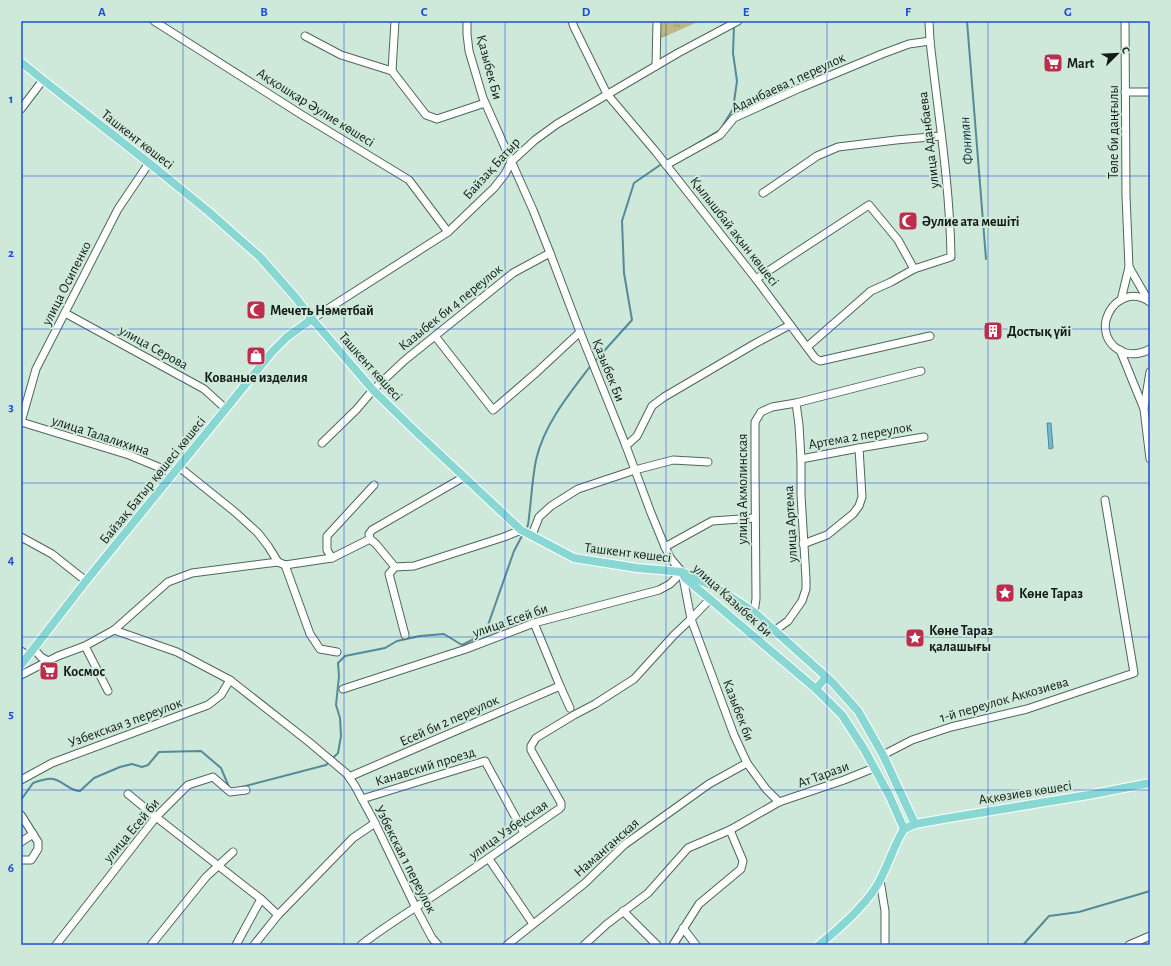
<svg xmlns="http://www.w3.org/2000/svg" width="1171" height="966" font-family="'Alegreya Sans',sans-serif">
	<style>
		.grass { fill: url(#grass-tufts) }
		.water { fill: #72bacf; stroke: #558a98 }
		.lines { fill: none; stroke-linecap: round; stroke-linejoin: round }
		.stream { stroke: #558a98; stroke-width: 2 }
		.minor-casing { stroke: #4f675a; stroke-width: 9 }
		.major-casing { stroke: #fff; stroke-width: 10 }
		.minor { stroke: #fff; stroke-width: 7 }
		.major { stroke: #89d7d3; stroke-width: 8 }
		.grid { fill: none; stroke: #1d4ed8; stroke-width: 1; stroke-opacity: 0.55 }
		.labels { text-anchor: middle; stroke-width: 4; stroke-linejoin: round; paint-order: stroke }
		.poi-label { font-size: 14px; font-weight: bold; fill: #121b16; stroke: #cee9da; text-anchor: start }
		.street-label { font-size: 14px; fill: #121b16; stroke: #cee9da }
		.water-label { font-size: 15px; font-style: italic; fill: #0f323b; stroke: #cee9da }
		.neatline { fill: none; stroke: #1d4ed8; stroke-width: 1.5 }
		.grid-label { font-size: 13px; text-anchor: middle; font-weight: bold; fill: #1d4ed8 }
	</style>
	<defs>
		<pattern id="grass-tufts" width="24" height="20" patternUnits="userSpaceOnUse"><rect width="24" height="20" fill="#beb882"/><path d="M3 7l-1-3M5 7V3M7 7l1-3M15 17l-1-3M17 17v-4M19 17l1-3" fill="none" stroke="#a29e70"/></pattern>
	</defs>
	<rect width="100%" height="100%" fill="#cee9da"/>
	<polygon class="grass" points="657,21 700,21 657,40"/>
	<polygon class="water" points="1047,423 1051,423 1053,448 1049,449"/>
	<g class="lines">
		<g class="stream">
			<polyline points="967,21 986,259"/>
			<polyline points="681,153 720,130 733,109 737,81 733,53 734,26"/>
			<polyline points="595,361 632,320 624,273 622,221 634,183 663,163"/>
			<path d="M 525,531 L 528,525 C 531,504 532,480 536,460 C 544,424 570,393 592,364"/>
			<polyline points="332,759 338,753 341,736 340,718 336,705 339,676 338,663 345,656 385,648 397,641 420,636 444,634 462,645 476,638 487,628 514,551 523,534"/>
			<polyline points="238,788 326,765 329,762"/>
			<path d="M 21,800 L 33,783 C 39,781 48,778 53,779 C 64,781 69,791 80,791 L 94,778 L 120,767 L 132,764 L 142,767 L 148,765 L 159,752 L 201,751 L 221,768 L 229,787"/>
			<polyline points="1023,945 1049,916 1079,912 1150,891"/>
		</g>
		<g class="minor-casing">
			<g id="minor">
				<polyline points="154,21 302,115 409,180 448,232"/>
				<polyline points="395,21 392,71 426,115 437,119 485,103"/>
				<polyline points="467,21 467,34 469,51 483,98 533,210 550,253 580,332 626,446 651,513 665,547 671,559 682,572 691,619 734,735 747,763 766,789 779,802"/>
				<polyline points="572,21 574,27 607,94 656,152 756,279 815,358 820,361 930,336"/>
				<polyline points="305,36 341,55 392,71"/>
				<polyline points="656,66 657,21"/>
				<polyline points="1125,92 1150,92"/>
				<polyline points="21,109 43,80"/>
				<polyline points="666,165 720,135 734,118 800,88 882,54 909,44 930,41"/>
				<polyline points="763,193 817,156 838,147 896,140 941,136"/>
				<polyline points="1129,267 1148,300"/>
				<polyline points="756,279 869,205 898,240 914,269"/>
				<polyline points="1121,300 1129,267 1126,196 1125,21"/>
				<path d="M 1150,302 C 1115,278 1083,338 1126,353 C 1134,355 1144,353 1150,349"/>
				<polyline points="65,313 204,389 226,409"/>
				<polyline points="312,319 448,232 494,188 505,174 511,162 535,140 557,124 678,53 738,21"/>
				<polyline points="435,336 493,410 537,372 580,332"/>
				<path d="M 807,347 L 871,291 L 891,282 L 914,269 L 951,257 C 950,185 938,113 930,41 L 929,21"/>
				<polyline points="1120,350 1144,409 1150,459"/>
				<polyline points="1144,408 1150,372"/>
				<polyline points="21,422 36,369 118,209 149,163"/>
				<polyline points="21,422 129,455 173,473"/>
				<polyline points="322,443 356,410 373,390 405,360 513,273 550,253"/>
				<polyline points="626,446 637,436 652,406 664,397 756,343 790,325"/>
				<polyline points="801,459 859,448 924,437"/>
				<polyline points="179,467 235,512 258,533 268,546 278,562"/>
				<polyline points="532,535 539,517 551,506 578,489 635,470 673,460 708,462"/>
				<polyline points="21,537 52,554 86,581"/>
				<polyline points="370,539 369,534 372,530 464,477"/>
				<polyline points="803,544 827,535 853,514 859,506 862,497 859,448"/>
				<polyline points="665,547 712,521 755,518"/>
				<polyline points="332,558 327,550 327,536 374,485"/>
				<polyline points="285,565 310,634 320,649 337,652"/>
				<polyline points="754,612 756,599 755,470 755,422 761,412 772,407 796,403 921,371"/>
				<polyline points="534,623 560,686 570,708"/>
				<polyline points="114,630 177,652 230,680 309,742 347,774 355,786 375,823 416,908 432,938 438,945"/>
				<polyline points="774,631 788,621 802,601 806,589 806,579 801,495 801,459 799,425 796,403"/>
				<polyline points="405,635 389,574 395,567 414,566 504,537 521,530"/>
				<polyline points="85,646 108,691"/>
				<polyline points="34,649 41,657 48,661"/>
				<polyline points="21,651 28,656"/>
				<polyline points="21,675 58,656 85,646 114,630 168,582 192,573 278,562 285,565 332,558 370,539 376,544 395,567"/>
				<polyline points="343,689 466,649 534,623 659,590 670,584 682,572"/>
				<polyline points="883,755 912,740 951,727 1027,709 1134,673 1105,500"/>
				<polyline points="349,777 393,758 560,686"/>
				<polyline points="21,780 52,763 208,705 221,695 230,680"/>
				<polyline points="128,794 156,817 261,899 278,915 353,838 375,823"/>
				<polyline points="362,799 485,761 524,833"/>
				<polyline points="21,815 38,842 38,849 31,860 21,860"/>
				<polyline points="21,842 33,834"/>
				<polyline points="489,859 533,924"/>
				<polyline points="880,880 885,911 885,945"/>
				<polyline points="623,911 657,945"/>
				<polyline points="683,928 696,945"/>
				<polyline points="56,945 156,817 188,785 213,777 230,792 246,790"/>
				<polyline points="151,945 206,877 233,852"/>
				<polyline points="236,945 261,899"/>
				<polyline points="254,945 278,915"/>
				<path d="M 361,945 C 388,924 417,907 445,888 C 484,862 521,835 559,809 L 561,807 L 561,803 L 531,750 L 531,746 L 536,738 L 574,715 L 595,704 L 634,679 L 674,635 L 691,619 L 710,599"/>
				<polyline points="507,945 585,883 624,845 709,784 747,763"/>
				<polyline points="584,945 607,924 648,893 688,848 730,830 779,802 844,780 874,768"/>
				<polyline points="673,945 699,904 741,869 743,861 730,830"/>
				<polyline points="1129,945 1150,936"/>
			</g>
		</g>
		<g class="major-casing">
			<g id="major">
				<polyline points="21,62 43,80 149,163 209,212 260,257 296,298 312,319 373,390 414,430 521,530 574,558 637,568 682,572 719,589 754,612 832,682 858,711 883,755 915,824"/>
				<polyline points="683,574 685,578 816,689 842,715 864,749 890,797 904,829"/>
				<polyline points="21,665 86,581 272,352 287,337 312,319"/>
				<polyline points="816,689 826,677"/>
				<polyline points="904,829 915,824 949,818 1088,795 1150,783"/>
				<path d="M 819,945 C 840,928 868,904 880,880 C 889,863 894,845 904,829"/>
			</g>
		</g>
		<use href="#minor" class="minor"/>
		<use href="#major" class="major"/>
	</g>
	<path class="grid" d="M 183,21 L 183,945M 344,21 L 344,945M 505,21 L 505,945M 666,21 L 666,945M 827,21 L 827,945M 988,21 L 988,945M 21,176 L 1150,176M 21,329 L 1150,329M 21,483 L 1150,483M 21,637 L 1150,637M 21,790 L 1150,790"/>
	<defs>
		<g id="supermarket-square" transform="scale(1)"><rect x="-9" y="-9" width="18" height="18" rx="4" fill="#bd2d4c" stroke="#cee9da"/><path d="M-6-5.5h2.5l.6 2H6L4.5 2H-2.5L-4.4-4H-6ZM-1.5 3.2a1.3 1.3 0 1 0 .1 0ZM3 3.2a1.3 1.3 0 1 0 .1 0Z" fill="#fff"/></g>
		<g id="mosque-square" transform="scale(1)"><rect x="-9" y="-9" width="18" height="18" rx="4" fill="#bd2d4c" stroke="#cee9da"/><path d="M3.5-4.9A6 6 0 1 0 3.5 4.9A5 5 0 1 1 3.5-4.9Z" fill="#fff"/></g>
		<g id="building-square" transform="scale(1)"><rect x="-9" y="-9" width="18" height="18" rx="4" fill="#bd2d4c" stroke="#cee9da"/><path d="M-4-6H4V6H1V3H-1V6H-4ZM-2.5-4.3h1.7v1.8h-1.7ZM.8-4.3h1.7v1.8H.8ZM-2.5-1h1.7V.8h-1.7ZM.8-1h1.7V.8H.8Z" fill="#fff"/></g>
		<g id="shop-square" transform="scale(1)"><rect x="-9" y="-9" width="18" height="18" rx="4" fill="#bd2d4c" stroke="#cee9da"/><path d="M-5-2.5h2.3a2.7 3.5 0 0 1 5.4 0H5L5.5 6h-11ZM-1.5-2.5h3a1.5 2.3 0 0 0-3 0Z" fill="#fff"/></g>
		<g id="sight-square" transform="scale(1)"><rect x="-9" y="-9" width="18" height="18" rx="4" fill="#bd2d4c" stroke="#cee9da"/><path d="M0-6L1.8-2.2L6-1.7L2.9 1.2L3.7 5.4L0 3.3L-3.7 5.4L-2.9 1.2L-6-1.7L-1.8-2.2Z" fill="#fff"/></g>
	</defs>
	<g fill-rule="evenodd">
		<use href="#supermarket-square" x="1053" y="63"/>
		<use href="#mosque-square" x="908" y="221"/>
		<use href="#mosque-square" x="256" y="310"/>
		<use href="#building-square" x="993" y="331"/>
		<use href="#shop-square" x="256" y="356"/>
		<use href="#sight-square" x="1005" y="593"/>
		<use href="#sight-square" x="915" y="638"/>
		<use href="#supermarket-square" x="49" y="671"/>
	</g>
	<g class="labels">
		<g class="poi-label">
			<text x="1067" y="68">Mart</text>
			<text x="922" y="226">Әулие ата мешіті</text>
			<text x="270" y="315">Мечеть Нәметбай</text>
			<text x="1007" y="336">Достық үйі</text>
			<text x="256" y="382" text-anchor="middle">Кованые изделия</text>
			<text x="1019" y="598">Көне Тараз</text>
			<text x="929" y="635">Көне Тараз<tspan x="929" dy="16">қалашығы</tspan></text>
			<text x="63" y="676">Космос</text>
		</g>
		<g class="street-label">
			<text transform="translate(490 67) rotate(75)" y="5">Қазыбек Би</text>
			<text transform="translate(788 82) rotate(-25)" y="5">Аданбаева 1 переулок</text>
			<text transform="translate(316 107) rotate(32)" y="5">Аққошқар Әулие көшесі</text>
			<text transform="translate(1113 132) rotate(-90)" y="5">Төле би даңғылы</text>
			<text transform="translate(138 139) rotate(38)" y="5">Ташкент көшесі</text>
			<text transform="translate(928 140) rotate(-97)" y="5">улица Аданбаева</text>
			<text transform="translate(491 168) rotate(-48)" y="5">Байзақ Батыр</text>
			<text transform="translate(735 231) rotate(52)" y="5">Қылышбай ақын көшесі</text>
			<text transform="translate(66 283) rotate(-63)" y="5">улица Осипенко</text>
			<text transform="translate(450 307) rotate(-39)" y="5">Казыбек би 4 переулок</text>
			<text transform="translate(154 347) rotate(29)" y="5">улица Серова</text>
			<text transform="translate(371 366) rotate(48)" y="5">Ташкент көшесі</text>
			<text transform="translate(609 370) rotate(68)" y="5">Қазыбек Би</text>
			<text transform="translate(101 435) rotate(18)" y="5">улица Талалихина</text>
			<text transform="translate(860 435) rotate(-10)" y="5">Артема 2 переулок</text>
			<text transform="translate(152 480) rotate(-51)" y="5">Байзақ Батыр қөшесі көшесі</text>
			<text transform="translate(742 489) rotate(-90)" y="5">улица Акмолинская</text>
			<text transform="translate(790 524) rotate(-93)" y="5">улица Артема</text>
			<text transform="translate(628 552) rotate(7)" y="5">Ташкент көшесі</text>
			<text transform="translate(733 600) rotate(42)" y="5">улица Казыбек Би</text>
			<text transform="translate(510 620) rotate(-19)" y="5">улица Есей би</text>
			<text transform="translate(1004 699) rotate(-16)" y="5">1-й переулок Аккозиева</text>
			<text transform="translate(739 710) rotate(69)" y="5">Казыбек би</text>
			<text transform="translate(449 720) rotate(-24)" y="5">Есей би 2 переулок</text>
			<text transform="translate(125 722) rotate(-20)" y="5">Узбекская 3 переулок</text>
			<text transform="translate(425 766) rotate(-17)" y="5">Канавский проезд</text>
			<text transform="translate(823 774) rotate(-20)" y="5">Ат Тарази</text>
			<text transform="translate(1025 792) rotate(-9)" y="5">Ақкөзиев көшесі</text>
			<text transform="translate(508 829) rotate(-35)" y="5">улица Узбекская</text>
			<text transform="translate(131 830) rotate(-50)" y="5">улица Есей би</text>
			<text transform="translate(606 847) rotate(-41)" y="5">Наманганская</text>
			<text transform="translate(406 859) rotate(63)" y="5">Узбекская 1 переулок</text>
		</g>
		<g class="water-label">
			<text transform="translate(966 141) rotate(-95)" y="5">Фонтан</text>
		</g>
	</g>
	<rect width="1171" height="966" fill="none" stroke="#cee9da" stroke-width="44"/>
	<g transform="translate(1117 54) rotate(66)" stroke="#cee9da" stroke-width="3" paint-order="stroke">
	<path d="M0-3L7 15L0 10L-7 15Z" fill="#121b16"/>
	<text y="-6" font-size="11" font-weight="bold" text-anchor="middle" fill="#121b16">С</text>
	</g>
	<rect x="22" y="22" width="1127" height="922" class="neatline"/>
	<g class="grid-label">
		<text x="102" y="16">A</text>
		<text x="264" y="16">B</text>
		<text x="424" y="16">C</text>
		<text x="586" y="16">D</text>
		<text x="746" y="16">E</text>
		<text x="908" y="16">F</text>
		<text x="1068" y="16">G</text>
		<text x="11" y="103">1</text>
		<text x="11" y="257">2</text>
		<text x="11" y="411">3</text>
		<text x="11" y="564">4</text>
		<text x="11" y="718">5</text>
		<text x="11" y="872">6</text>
	</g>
</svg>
